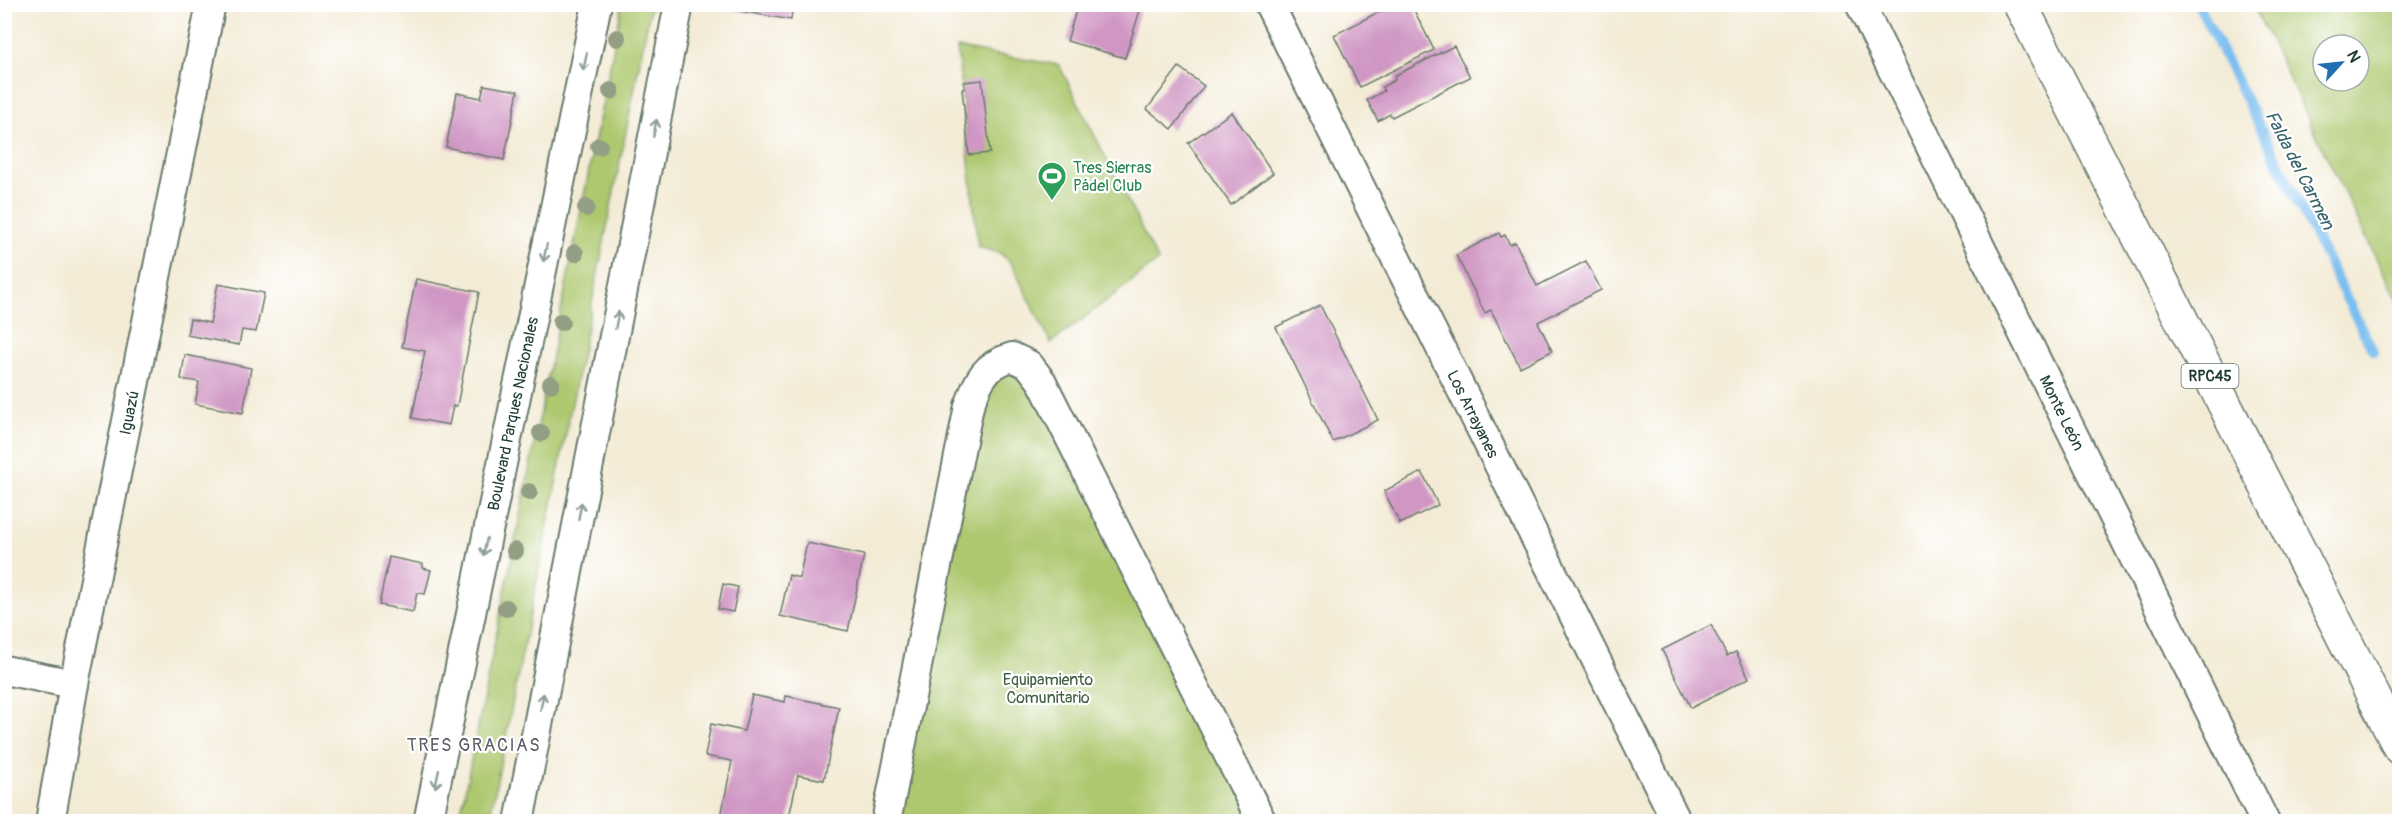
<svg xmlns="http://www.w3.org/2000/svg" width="2404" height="826" font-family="Pangolin,sans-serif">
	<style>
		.green { fill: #adc86e; stroke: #668251; stroke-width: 1.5; fill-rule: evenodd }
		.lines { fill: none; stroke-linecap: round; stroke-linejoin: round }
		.stream { stroke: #79bef0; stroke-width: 10 }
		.building { fill: #d097c4 }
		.minor-casing { stroke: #697a6c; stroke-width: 32 }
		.primary-casing { stroke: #697a6c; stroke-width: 36 }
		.minor { stroke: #fff; stroke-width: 28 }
		.primary { stroke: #fff; stroke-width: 33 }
		.tree { fill: #929f84 }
		.oneway { stroke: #8f9e9a }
		.labels { text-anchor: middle; stroke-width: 4.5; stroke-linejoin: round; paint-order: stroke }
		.shield { fill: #fff; stroke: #627771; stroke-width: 1.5 }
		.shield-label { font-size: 15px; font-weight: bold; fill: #1f3d34 }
		.leisure-label { font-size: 16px; fill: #27864d; stroke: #fff; text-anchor: start }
		.street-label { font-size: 16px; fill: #1f3d34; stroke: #fff }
		.park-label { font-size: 16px; fill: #426042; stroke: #fff }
		.water-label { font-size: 18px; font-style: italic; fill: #3a646c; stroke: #fff }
		.neighbourhood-label { font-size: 18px; letter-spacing: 1.5px; fill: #5d5c66; stroke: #fff }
	</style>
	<rect width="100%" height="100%" fill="#fff"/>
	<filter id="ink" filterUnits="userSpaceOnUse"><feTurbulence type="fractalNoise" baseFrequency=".0167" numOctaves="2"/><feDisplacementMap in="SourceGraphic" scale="12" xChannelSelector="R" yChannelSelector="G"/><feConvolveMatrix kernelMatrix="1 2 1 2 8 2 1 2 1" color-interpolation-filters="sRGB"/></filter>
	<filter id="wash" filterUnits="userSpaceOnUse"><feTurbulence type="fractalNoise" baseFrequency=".008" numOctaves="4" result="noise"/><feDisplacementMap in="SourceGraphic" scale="24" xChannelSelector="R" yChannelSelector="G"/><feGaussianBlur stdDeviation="1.35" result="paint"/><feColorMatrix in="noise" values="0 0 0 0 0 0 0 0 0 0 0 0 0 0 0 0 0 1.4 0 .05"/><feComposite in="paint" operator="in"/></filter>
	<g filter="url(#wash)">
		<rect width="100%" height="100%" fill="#f3ebd5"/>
		<g class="green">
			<polygon points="622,5 651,5 489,821 459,821"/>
			<path d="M 2253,5 L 2399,5 L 2399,305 ZM 2323,45 L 2359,45 L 2359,81 L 2323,81 Z"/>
			<polygon points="957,48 1059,65 1158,261 1051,343 1011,263 1000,253 978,247"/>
			<polygon points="1029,365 1262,821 886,822 980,379"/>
		</g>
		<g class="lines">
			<polyline class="stream" points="2198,4 2373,351"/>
		</g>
		<g id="blocks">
			<g class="building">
				<polygon points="735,4 793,4 791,20 734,10"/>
				<polygon points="1078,4 1142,4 1125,58 1067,41"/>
				<polygon points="1394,4 1411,4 1434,50 1360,87 1334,35"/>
				<polygon points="1454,46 1470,77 1392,117 1390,114 1378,121 1367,100 1384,91 1382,87 1395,80 1394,76"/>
				<polygon points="1179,67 1204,86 1172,129 1147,109"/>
				<polygon points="982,80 990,153 969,155 962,89 965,89 964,82"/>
				<polygon points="484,85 518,91 504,160 446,147 457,93 481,98"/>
				<polygon points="1232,112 1273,173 1231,205 1188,143"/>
				<polygon points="1499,233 1501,237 1505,235 1510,245 1515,242 1537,286 1586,261 1601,290 1538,322 1552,351 1520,367 1491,310 1485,313 1456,255"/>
				<polygon points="416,279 479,292 457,406 453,406 449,425 412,418 425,351 402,347"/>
				<polygon points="218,284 264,293 256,332 242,330 239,345 187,335 190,319 210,323"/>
				<polygon points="1320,305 1378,420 1333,442 1276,327"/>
				<polygon points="185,355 251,368 243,413 195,404 199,382 181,379"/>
				<polygon points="1422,472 1438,505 1400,524 1384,491"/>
				<polygon points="807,543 864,555 848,631 780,616 789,575 799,578"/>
				<polygon points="389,557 423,564 423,568 431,570 425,594 417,593 413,612 379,605"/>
				<polygon points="723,584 738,587 733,612 718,609"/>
				<polygon points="1711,625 1727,656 1736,652 1749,678 1691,708 1662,650"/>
				<polygon points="752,695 785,702 786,696 839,707 824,780 798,775 788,822 720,822 732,761 705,756 711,724 744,731"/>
			</g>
		</g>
	</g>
	<g filter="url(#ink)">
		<use href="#blocks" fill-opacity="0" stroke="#697a6c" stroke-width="1.5"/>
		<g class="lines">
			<g class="minor-casing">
				<g id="minor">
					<path id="s1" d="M 1269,4 L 1677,822"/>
					<path id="s2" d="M 1860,4 L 2265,822"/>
					<polyline points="4,670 74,684"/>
					<path id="s3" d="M 50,822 L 74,684 L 211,4"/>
					<path id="s4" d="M 428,822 L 597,4"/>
					<polyline points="519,822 679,4"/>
					<path d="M 886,822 L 969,406 C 979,380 983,366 1012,357 L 1029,365 L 1042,382 L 1262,822"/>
				</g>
			</g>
			<g class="primary-casing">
				<polyline id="primary" points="2020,4 2400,748"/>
			</g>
			<use href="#minor" class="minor"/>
			<use href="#primary" class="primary"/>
		</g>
		<g class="tree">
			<circle cx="617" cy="38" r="9"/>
			<circle cx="611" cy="91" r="9"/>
			<circle cx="599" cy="146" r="9"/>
			<circle cx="586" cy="208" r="9"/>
			<circle cx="575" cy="253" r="9"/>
			<circle cx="561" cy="322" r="9"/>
			<circle cx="551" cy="384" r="9"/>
			<circle cx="541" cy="433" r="9"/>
			<circle cx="529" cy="492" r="9"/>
			<circle cx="515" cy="551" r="9"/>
			<circle cx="506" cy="608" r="9"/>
		</g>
		<defs><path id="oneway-shaft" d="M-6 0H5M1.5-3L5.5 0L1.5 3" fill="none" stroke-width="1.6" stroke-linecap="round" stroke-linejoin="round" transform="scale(1.5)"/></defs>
		<g class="oneway">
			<use href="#oneway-shaft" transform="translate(585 62) rotate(102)"/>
			<use href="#oneway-shaft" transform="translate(655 128) rotate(-79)"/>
			<use href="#oneway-shaft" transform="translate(545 253) rotate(102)"/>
			<use href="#oneway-shaft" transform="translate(617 320) rotate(-79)"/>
			<use href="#oneway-shaft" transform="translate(580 511) rotate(-79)"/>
			<use href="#oneway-shaft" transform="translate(485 547) rotate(102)"/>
			<use href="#oneway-shaft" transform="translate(542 702) rotate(-79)"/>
			<use href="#oneway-shaft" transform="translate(437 779) rotate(102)"/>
		</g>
	</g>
	<defs>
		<g id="stadium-pin" transform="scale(1.5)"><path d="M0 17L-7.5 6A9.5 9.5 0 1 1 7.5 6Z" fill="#2e9e5b" stroke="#fff"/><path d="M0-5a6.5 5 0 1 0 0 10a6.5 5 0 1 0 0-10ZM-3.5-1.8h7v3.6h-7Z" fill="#fff"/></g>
	</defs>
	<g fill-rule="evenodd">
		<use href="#stadium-pin" x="1052" y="176"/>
	</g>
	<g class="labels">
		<rect class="shield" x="2181.5" y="364" width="57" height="24" rx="4.5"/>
		<g class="shield-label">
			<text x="2210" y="381">RPC45</text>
		</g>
		<g class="leisure-label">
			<text x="1073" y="173">Tres Sierras<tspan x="1073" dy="18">Pádel Club</tspan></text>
		</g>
		<g class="street-label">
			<text dy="6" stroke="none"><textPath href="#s3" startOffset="417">Iguazú</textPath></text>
			<text dy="6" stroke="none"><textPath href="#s4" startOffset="417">Boulevard Parques Nacionales</textPath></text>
			<text dy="6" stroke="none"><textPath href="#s1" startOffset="458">Los Arrayanes</textPath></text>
			<text dy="6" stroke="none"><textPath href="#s2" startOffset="456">Monte León</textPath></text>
		</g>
		<g class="park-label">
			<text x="1048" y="685">Equipamiento<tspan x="1048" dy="18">Comunitario</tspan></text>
		</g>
		<g class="water-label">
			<text transform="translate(2300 170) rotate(63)" y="6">Falda del Carmen</text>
		</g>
		<g class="neighbourhood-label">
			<text x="474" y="751">TRES GRACIAS</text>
		</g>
	</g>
	<rect width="2404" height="826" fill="none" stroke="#fff" stroke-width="24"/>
	<g transform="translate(2341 63) rotate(63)"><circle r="28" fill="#ffffff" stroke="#a5b1ae" stroke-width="1.5"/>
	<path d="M0-4.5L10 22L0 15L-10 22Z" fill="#1f6fb2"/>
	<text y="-9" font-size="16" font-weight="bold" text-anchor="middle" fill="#1f3d34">N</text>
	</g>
</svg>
